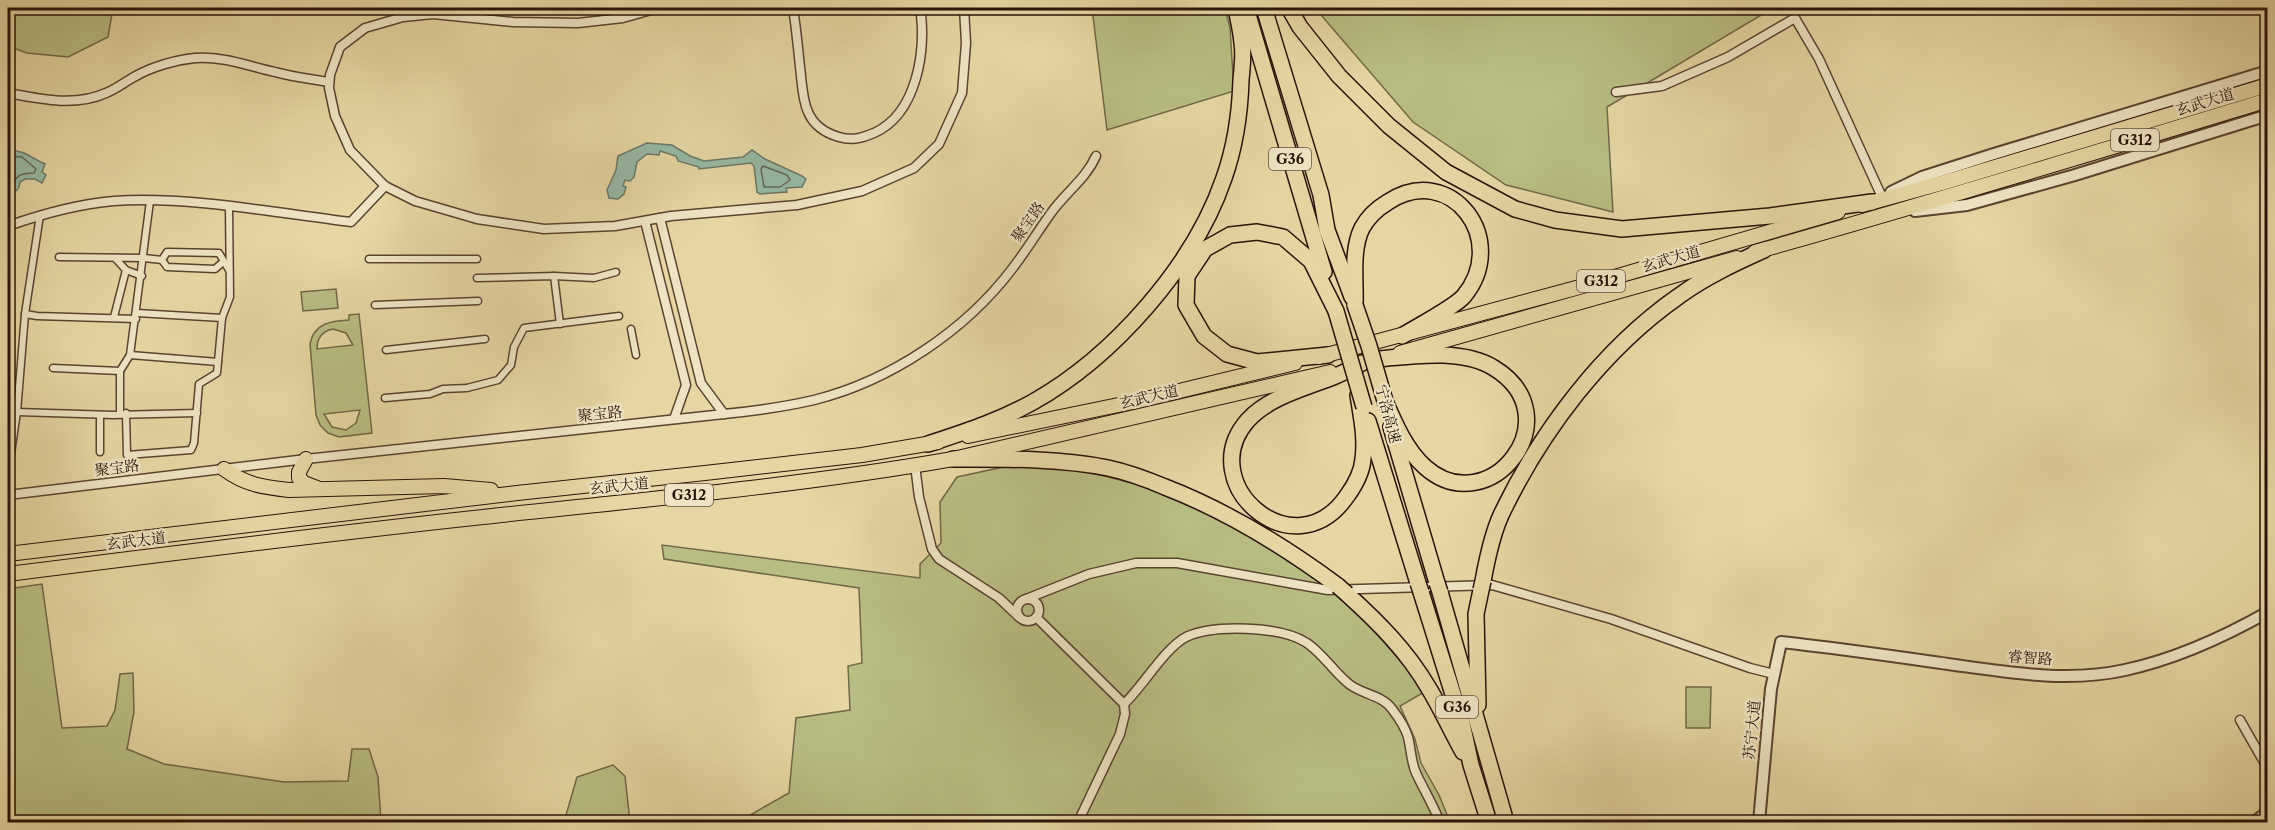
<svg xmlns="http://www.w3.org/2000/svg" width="2275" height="830" font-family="'Libre Caslon Text','Noto Serif SC',serif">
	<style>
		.green { fill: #b8bd83; stroke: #716846; stroke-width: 1.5; fill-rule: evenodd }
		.water { fill: #96b9a4; stroke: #6b7766; stroke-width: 1.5 }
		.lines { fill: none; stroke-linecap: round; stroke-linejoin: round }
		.shore { stroke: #606656; stroke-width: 1.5 }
		.pedestrian-casing { stroke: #59442f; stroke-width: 9 }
		.minor-casing { stroke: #59442f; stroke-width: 11 }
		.tertiary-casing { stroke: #59442f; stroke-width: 14 }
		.trunk-casing { stroke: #2a1308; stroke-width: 16 }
		.motorway-casing { stroke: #2a1308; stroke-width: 18 }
		.pedestrian { stroke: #eee4c3; stroke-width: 6 }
		.minor { stroke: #eee4c3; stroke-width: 8 }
		.tertiary { stroke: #eee4c3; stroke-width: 10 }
		.trunk { stroke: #e5d6a3; stroke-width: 14 }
		.motorway { stroke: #e5d6a3; stroke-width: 15 }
		.motorway-bridge-casing { stroke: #2a1308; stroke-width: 18; stroke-linecap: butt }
		.motorway-bridge { stroke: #e5d6a3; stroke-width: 15 }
		.labels { text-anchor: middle; stroke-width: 4.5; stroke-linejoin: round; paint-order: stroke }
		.shield { fill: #eee4c3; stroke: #655240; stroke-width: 1.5 }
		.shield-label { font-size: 14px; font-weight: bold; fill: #2a1308 }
		.street-label { font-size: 15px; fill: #2a1308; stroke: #eee4c3 }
	</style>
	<rect width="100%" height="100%" fill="#e5d6a3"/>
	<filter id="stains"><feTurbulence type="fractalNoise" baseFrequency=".00333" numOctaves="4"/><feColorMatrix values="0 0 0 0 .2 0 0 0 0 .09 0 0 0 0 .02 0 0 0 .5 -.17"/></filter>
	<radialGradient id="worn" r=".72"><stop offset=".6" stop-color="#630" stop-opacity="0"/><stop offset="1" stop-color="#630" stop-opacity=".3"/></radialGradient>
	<g class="green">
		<polygon points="8,8 113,8 108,37 68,57 27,53 8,46"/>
		<polygon points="1092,8 1225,8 1230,28 1234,91 1107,130"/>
		<polygon points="1315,8 1773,8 1607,107 1613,212 1506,185 1413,122"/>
		<polygon points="336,289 338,308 303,311 301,292"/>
		<path d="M 359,314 L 372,433 L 339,437 L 328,433 L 320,425 L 316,415 L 310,344 C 314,323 331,321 349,320 L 349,315 ZM 333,329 L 346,333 L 353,345 L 317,349 C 317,338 323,331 333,329 ZM 360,410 L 356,423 L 346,430 L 332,427 L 324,414 Z"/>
		<polygon points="1008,466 1081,470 1155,489 1269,544 1351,604 1426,691 1400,706 1415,739 1421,763 1439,795 1450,822 742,822 750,815 789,793 796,718 850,710 848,666 862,663 859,588 664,559 662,545 920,578 920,564 941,543 940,502 957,477"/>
		<polygon points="42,584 62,728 107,726 115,710 120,674 133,673 134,712 127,749 164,764 284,782 348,781 352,749 369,749 378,777 381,822 8,822 8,589"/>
		<polygon points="1686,687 1711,687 1710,728 1686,728"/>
		<polygon points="613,765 625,776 630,822 564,822 577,777"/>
	</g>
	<g class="water">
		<polygon points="647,143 672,145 690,156 704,161 743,157 752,150 765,159 802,176 806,179 802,187 786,188 787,192 760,194 757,192 754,166 751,163 699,169 699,167 678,161 676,156 660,151 659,155 647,154 637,162 634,177 630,181 625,180 623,186 626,187 624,194 618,199 609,198 607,190 616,170 618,156"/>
		<path d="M 8,150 C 27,151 29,157 45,164 L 42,172 L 46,175 L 42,183 L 35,179 L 25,179 L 20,182 C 19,191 16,192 8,192 Z"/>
	</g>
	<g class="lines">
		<g class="shore">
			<path d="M 8,156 L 22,157 L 36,169 L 34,173 C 23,174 17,173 13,185 L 8,186"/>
			<polygon points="763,166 787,175 790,180 780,187 764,187 761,169"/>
		</g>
		<g class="pedestrian-casing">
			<g id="pedestrian">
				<polyline points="59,257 144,258 162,260 167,252 219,253 229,270"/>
				<polyline points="115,258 126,270 142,276"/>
				<polyline points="369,259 477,259"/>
				<polyline points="162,260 167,267 215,269 223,262"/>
				<polyline points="554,276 560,324"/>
				<polyline points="477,278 554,276 594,278 616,272"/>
				<polyline points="375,305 478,301"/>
				<polyline points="137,313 222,318"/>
				<polyline points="25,314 37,316 136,319"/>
				<polyline points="114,317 126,270"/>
				<polyline points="631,329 636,355"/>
				<polyline points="386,350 485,339"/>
				<polyline points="130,355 218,362"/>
				<polyline points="53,368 120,371"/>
				<polyline points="385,398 430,394 443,389 467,388 498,380 511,365 514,347 524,328 619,316"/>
				<polyline points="17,412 113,415 197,413"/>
				<polyline points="126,413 127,455 191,450 194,443 199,384 217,373 222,318 230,297 229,207"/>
				<polyline points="120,414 120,371 130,355 150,201"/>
				<polyline points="100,452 100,415"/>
				<polyline points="8,474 17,412 25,314 40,215"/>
			</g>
		</g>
		<g class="minor-casing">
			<g id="minor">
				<polyline points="658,8 623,18 578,23 513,22 433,14 403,17 365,28 340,47 330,75 329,88 335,116 350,150 385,186 415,201 477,219 544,229 615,226 671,216 797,205 862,191 914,168 939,144 962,93 966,43 964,8"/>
				<path d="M 793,8 C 796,27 798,47 800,67 C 802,82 802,99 808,112 C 814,126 825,133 839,137 C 852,141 862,138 874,133 C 917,114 927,49 920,8"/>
				<polyline points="1616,92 1662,86 1728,57 1795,18 1819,59 1882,197"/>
				<path d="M 8,93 C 40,99 75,107 106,93 C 116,89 125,82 134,77 C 151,67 175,60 195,58 C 223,56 248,66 275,72 C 293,77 311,79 329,82"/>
				<polyline points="660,218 701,383 724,414"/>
				<polyline points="645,221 686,385 674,419"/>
				<path d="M 8,226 C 42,214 78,204 114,201 C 189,196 277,213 351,222 L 385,186"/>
				<polyline points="915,465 919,497 932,549 939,559 999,598 1019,617"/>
				<path d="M 8,495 L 306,459 L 724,414 C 754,411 784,407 814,400 C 890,381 965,331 1012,269 C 1026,251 1038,231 1051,213 C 1065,193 1086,179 1096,156"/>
				<polyline points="1026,599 1089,574 1136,563 1177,563 1328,590 1492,585 1611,619 1750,668 1774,674"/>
				<circle cx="1028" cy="610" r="11"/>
				<polyline points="1036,617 1124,704 1125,714 1120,734 1078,822"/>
				<path d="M 1124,704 C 1143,686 1165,648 1186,637 C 1214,624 1281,626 1307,643 C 1323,654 1334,672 1349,684 C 1363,695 1382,695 1392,709 C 1399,718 1405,727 1408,737 C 1411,749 1411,762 1416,773 C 1424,790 1433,805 1440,822"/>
				<polyline points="2240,720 2268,769"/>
			</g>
		</g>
		<g class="tertiary-casing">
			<g id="tertiary">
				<polyline points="1891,192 1922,177 1994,154 2268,71"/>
				<polyline points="1915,211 1967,205 2075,175 2268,115"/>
				<path d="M 1759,822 L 1771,689 L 1781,642 C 1837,648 1892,656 1948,664 C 2006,672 2067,683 2125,670 C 2176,659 2222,638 2268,612"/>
				<polyline points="2254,822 2268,812"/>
			</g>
		</g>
		<g class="trunk-casing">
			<g id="trunk">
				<polyline points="1862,205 1942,183 2268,85"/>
				<path d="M 1755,252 C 1926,204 2097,152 2268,100"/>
				<polyline points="1400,353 1737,258"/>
				<polyline points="1319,357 1580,287 1838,212"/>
				<polyline points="968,436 1138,401 1295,363"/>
				<polyline points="306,459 299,472 299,478 304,483 317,488"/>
				<path d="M 224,469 C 246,485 263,487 289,490 L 444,486 L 491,490"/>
				<polyline points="8,554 517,493 705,473 862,455 938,442"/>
				<path d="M 8,574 C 166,554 324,534 483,517 C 640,500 798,486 953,459 L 1330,372"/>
			</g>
		</g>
		<g class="motorway-casing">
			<g id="motorway">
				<polyline points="1246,8 1324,272"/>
				<polyline points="1264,8 1321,195 1327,230 1352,297"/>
				<polyline points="1289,8 1300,27 1339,76 1389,126 1446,172 1515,209 1555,220 1622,229 1770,216 1872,202"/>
				<path d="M 1355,305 C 1356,281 1351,250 1362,228 C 1368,217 1378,208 1388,202 C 1451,161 1510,240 1464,296 C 1455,307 1416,327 1402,336"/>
				<polyline points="1328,355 1257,362 1227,354 1204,336 1186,305 1187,276 1205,249 1230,235 1257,232 1283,237 1311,261 1336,311"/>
				<path d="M 1377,359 C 1411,356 1462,348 1494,368 C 1574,417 1489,524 1425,467 C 1406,450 1395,424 1385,401"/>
				<path d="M 1358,395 C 1361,415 1366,438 1363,459 C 1362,472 1355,485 1347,496 C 1294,573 1192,483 1248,420 C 1269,397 1305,388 1333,377 C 1343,373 1353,368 1362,363"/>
				<polyline points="1368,421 1418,583"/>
				<polyline points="1391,427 1437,583"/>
				<path d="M 928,444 C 964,432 999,421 1033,402 C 1113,357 1194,266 1224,178 C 1235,147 1240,112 1241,80 C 1242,68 1244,55 1242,43 C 1241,31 1238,19 1236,8"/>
				<path d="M 953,459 C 1004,459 1058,458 1108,468 C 1127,472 1146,479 1165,487 C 1227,511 1284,546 1338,586"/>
				<path d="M 1483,581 C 1487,559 1492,535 1501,515 C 1541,431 1603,349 1679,296 C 1705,277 1735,263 1764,250"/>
				<polyline points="1421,592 1462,723 1471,765 1489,822"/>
				<polyline points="1440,592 1506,822"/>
				<path d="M 1347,594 C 1378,622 1407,651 1428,687 C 1441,708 1451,731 1463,752"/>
				<polyline points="1478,705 1476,614 1481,590"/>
			</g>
		</g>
		<use href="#pedestrian" class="pedestrian"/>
		<use href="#minor" class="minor"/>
		<use href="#tertiary" class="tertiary"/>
		<use href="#trunk" class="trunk"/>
		<use href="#motorway" class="motorway"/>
		<g class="motorway-bridge-casing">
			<g id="motorway-bridge">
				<polyline points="1355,305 1369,346 1385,401"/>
				<polyline points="1336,311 1364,407"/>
				<polyline points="1418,583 1421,592"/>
				<polyline points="1437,583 1440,592"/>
				<polyline points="1338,586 1347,594"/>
				<polyline points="1481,590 1483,581"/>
			</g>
		</g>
		<use href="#motorway-bridge" class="motorway-bridge"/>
	</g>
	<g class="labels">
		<g class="shield">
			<rect x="2111" y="129" width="48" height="22" rx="4.5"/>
			<rect x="1269" y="148" width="42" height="22" rx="4.5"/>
			<rect x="1577" y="270" width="48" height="22" rx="4.5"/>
			<rect x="665" y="484" width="48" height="22" rx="4.5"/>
			<rect x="1436" y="696" width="42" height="22" rx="4.5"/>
		</g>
		<g class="shield-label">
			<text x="2135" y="145">G312</text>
			<text x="1290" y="164">G36</text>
			<text x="1601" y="286">G312</text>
			<text x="689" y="500">G312</text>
			<text x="1457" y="712">G36</text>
		</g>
		<g class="street-label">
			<text transform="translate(2205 102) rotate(-17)" y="5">玄武大道</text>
			<text transform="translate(1028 222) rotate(-55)" y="5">聚宝路</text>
			<text transform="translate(1671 259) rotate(-16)" y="5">玄武大道</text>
			<text transform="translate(1149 397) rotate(-13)" y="5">玄武大道</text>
			<text transform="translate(600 414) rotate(-6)" y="5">聚宝路</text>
			<text transform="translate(1388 414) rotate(75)" y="5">宁洛高速</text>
			<text transform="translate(117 468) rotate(-7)" y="5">聚宝路</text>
			<text transform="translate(619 486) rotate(-6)" y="5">玄武大道</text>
			<text transform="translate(136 541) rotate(-7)" y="5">玄武大道</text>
			<text transform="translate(2030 658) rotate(4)" y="5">睿智路</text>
			<text transform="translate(1752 730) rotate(-84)" y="5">苏宁大道</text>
		</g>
	</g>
	<rect width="2275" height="830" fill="none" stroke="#e5d6a3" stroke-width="30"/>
	<rect x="9" y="9" width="2257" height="812" fill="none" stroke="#2a1308" stroke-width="3"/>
	<rect x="15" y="15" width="2245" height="800" fill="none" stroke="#2a1308" stroke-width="1.5"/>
	<rect width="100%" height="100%" filter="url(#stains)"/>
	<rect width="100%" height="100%" fill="url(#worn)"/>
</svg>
